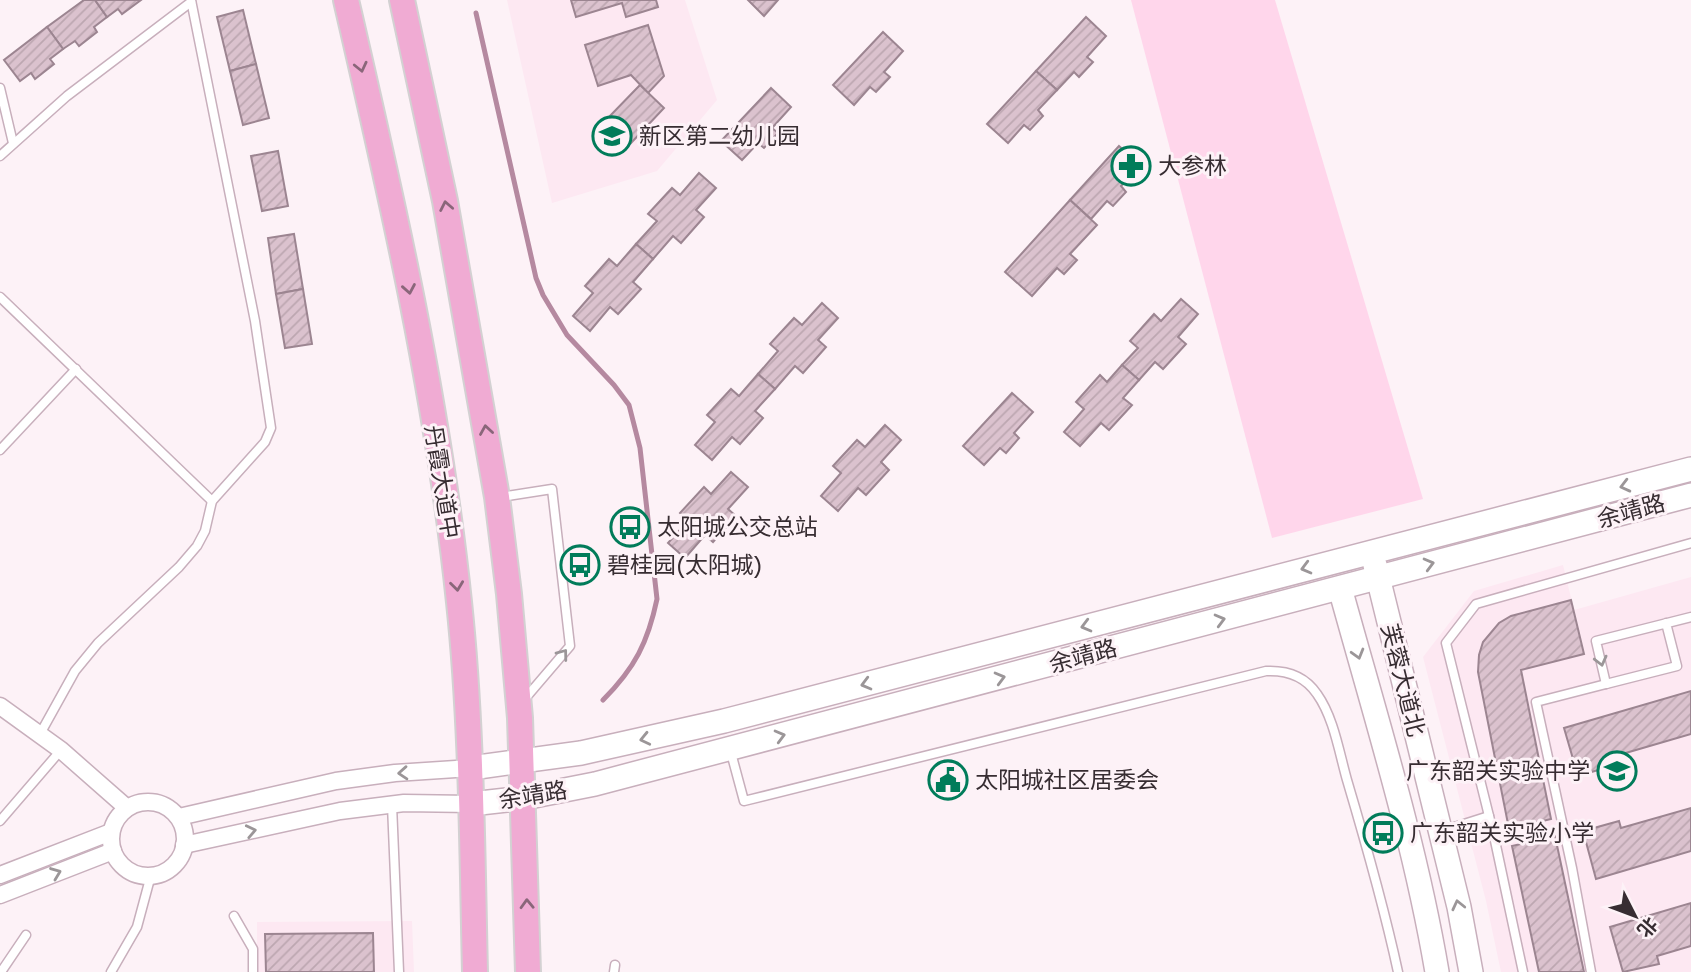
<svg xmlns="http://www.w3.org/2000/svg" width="1691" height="972" font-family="'Golos Text','Noto Sans SC',sans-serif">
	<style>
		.built { fill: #fde8f2 }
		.grass { fill: #ffd6eb }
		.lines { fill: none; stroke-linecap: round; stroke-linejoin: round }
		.stream { stroke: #b589a0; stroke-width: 5 }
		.building { fill: url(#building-hatch); stroke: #9c8591; stroke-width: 2 }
		.service-casing { stroke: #c8afbc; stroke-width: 11 }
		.minor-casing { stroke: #c8afbc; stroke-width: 19 }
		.secondary-casing { stroke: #c8afbc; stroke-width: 26 }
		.primary-casing { stroke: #d3d1d2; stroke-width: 28 }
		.service { stroke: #fff; stroke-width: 8 }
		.minor { stroke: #fff; stroke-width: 16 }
		.secondary { stroke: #fff; stroke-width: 23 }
		.primary { stroke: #f0abd3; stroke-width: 24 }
		.oneway { stroke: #8a667a }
		.oneway2 { stroke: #9b9698 }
		.labels { text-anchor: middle; stroke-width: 6; stroke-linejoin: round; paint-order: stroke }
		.poi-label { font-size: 23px; fill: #372d32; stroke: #fdf2f7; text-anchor: start }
		.street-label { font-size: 23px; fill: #372d32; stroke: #fdf2f7 }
	</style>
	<defs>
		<pattern id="building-hatch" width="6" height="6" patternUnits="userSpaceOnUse" patternTransform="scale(1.75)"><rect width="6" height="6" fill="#dbc2ce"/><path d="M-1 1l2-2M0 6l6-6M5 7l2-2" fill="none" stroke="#bda7b1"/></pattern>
	</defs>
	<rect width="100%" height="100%" fill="#fdf2f7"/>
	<g class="built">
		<polygon points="507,0 685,0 717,100 657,171 552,203"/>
		<polygon points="1563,565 1574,610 1691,577 1691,972 1501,972 1486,901 1423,657 1474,591"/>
		<polygon points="412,921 414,972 257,972 257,922"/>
	</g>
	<polygon class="grass" points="1131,0 1275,0 1423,499 1272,538"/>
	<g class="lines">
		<path class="stream" d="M 476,13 L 536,278 L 543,295 L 567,335 L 614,385 L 629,405 L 640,448 L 657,599 C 648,642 635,668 603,700"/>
	</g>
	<g class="building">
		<polygon points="84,0 95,0 107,17 94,27 97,32 79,46 75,41 63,49 47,27"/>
		<polygon points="95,0 141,0 122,14 118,9 107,17"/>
		<polygon points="571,0 656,0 658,7 626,17 622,3 576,17"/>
		<polygon points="748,0 778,0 764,16"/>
		<polygon points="243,10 256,64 230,71 217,17"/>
		<polygon points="1086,17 1106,36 1087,57 1093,62 1079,77 1074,72 1057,90 1036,71"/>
		<polygon points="648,25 664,76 648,93 631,75 598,86 585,45"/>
		<polygon points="47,27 63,49 50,59 54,64 35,79 31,73 20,81 4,60"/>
		<polygon points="883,32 903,51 884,72 890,77 876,92 870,87 854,105 833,85"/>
		<polygon points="256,64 269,118 243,125 230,71"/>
		<polygon points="1036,71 1057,90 1038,110 1043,116 1030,130 1024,125 1008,143 987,124"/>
		<polygon points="640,85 664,108 631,143 607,119"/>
		<polygon points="771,88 791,107 772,128 778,133 764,148 758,143 742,160 721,141"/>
		<polygon points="1119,146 1140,165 1121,186 1126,192 1113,206 1107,201 1091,219 1070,200"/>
		<polygon points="278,151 288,206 262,211 251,156"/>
		<polygon points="699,173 716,188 696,210 704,217 681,243 673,236 653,259 636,244 657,221 648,214 672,188 680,195"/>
		<polygon points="1070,200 1097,225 1070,254 1077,260 1064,274 1057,268 1032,296 1005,272"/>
		<polygon points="294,234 303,289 276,294 268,238"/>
		<polygon points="636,244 653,259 633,282 641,289 618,314 610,307 590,331 573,316 593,293 585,286 609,259 617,266"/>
		<polygon points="303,289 312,344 285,348 276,294"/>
		<polygon points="1181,299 1198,314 1178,337 1186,344 1163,369 1155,362 1139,380 1122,365 1138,348 1130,341 1154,314 1161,321"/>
		<polygon points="822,303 838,318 818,340 826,347 803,373 795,366 775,389 758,374 778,351 770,344 794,318 802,325"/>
		<polygon points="1122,365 1139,380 1123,398 1132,405 1109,430 1101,423 1080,446 1064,432 1084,409 1076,402 1100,375 1107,382"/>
		<polygon points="758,374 775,389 755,411 763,418 740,444 732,437 712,460 695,445 715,422 707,415 731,389 739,396"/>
		<polygon points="1012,393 1033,412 1014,433 1019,438 1006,453 1000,448 984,465 963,446"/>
		<polygon points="885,425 901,440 881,462 889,470 866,495 858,488 838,511 821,496 841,473 833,466 857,440 865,447"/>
		<polygon points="731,472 748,487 728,509 736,516 713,542 705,535 685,558 668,543 688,521 680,513 704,487 711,494"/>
		<polygon points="1571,600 1584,654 1521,670 1551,819 1509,829 1478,672 1479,655 1483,642 1499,623 1511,616"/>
		<polygon points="1691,691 1691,734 1612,757 1615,765 1578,776 1564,728"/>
		<polygon points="1691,808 1691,851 1596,879 1583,831 1619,821 1621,828"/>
		<polygon points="1555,836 1584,972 1539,972 1512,846"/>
		<polygon points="1691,903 1691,946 1657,956 1659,964 1623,972 1610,927"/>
		<polygon points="373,933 374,972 266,972 265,934"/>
	</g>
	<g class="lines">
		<g class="service-casing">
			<g id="service">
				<polyline points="0,88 13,143"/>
				<polyline points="0,156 67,96 191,2"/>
				<polyline points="0,297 212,501"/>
				<polyline points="0,450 76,369"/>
				<polyline points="501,497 552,489 570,646 523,701"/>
				<polyline points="1666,623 1677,666 1606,684 1596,641 1691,617"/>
				<polyline points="40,734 75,671 98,643 179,567 197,546 205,531 212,501 265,442 271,428 255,321 191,0"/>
				<path d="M 730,749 L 744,801 L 1266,671 C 1287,670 1305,676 1317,694 C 1334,718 1339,752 1347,780 C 1366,844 1384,907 1398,972"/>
				<polyline points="392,805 399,972"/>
				<polyline points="0,821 61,750"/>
				<polyline points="1442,831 1489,816"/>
				<polyline points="234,916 253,949 253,972"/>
				<polyline points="1,972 26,935"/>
				<polyline points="111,972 137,927 151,875"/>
				<polyline points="614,972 615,965"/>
				<polyline points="1523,972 1494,836 1446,643 1476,604 1691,543"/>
				<polyline points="1591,972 1572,868 1536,702 1606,684"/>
			</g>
		</g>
		<g class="minor-casing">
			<g id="minor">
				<polyline points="0,706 61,750 127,808"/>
				<circle cx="148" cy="839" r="37"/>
				<polyline points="179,817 336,781 395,773 471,768"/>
				<polyline points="184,845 340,811 404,803 471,804"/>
				<polyline points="0,875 111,832"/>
				<polyline points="0,895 113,851"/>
			</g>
		</g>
		<g class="secondary-casing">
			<g id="secondary">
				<polyline points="1375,565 1459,907 1471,972"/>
				<path d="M 1340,588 C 1375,715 1415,842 1437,972"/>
				<polyline points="471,768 581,753 724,721 1691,469"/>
				<polyline points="471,804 524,798 595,784 1691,495"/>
			</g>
		</g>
		<g class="primary-casing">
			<g id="primary">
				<path d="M 346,0 C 392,199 438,399 459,602 C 472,725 472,849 475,972"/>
				<polyline points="402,0 445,201 497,497 509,594 520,718 528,972"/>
			</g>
		</g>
		<use href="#service" class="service"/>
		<use href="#minor" class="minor"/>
		<use href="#secondary" class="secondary"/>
		<use href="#primary" class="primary"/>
	</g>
	<defs><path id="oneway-chevron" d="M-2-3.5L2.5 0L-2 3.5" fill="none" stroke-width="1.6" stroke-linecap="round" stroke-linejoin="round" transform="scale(1.75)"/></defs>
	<g class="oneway">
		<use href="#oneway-chevron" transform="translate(361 67) rotate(77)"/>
		<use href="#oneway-chevron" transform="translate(446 206) rotate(-101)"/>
		<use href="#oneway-chevron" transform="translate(409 289) rotate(80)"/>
		<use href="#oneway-chevron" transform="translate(486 430) rotate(-99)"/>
		<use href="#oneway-chevron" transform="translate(457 586) rotate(83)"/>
		<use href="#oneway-chevron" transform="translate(527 904) rotate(-92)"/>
	</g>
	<g class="oneway2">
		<use href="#oneway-chevron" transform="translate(1625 486) rotate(166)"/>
		<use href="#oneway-chevron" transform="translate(1429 564) rotate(-15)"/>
		<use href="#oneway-chevron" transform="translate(1306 568) rotate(165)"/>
		<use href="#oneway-chevron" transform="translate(1220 620) rotate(-15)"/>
		<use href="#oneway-chevron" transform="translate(1086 626) rotate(165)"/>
		<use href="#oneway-chevron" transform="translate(563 654) rotate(-53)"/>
		<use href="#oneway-chevron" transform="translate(1358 654) rotate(74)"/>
		<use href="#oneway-chevron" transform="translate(1601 661) rotate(76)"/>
		<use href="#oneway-chevron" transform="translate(1000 678) rotate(-15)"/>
		<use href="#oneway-chevron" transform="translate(866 684) rotate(165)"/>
		<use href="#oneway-chevron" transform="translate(780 736) rotate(-15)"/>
		<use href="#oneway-chevron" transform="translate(645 739) rotate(167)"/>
		<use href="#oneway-chevron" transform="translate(403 773) rotate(176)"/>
		<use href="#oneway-chevron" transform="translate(251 831) rotate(-12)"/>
		<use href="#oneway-chevron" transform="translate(56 873) rotate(-21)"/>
		<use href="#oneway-chevron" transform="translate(1458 905) rotate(-103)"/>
	</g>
	<defs>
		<g id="school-ring" transform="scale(2.0125)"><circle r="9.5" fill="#fdf2f7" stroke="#017c5a" stroke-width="1.5"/><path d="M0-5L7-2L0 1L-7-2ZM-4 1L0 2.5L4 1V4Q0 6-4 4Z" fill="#017c5a"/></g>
		<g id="pharmacy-ring" transform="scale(2.0125)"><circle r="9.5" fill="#fdf2f7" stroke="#017c5a" stroke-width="1.5"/><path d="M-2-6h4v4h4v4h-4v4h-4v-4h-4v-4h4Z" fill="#017c5a"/></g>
		<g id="bus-ring" transform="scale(2.0125)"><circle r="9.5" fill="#fdf2f7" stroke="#017c5a" stroke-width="1.5"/><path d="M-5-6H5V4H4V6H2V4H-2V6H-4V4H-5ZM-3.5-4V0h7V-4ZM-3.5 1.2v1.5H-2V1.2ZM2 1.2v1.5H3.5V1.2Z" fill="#017c5a"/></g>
		<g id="civic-ring" transform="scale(2.0125)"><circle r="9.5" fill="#fdf2f7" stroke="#017c5a" stroke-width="1.5"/><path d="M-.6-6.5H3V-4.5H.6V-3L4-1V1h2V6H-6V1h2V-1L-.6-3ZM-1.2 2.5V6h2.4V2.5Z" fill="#017c5a"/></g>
	</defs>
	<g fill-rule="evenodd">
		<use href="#school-ring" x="612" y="136"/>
		<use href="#pharmacy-ring" x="1131" y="166"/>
		<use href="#bus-ring" x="630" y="527"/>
		<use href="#bus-ring" x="580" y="565"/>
		<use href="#school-ring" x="1617" y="771"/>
		<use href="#civic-ring" x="948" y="780"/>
		<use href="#bus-ring" x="1383" y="833"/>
	</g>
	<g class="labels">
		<g class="poi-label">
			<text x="639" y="144">新区第二幼儿园</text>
			<text x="1158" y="174">大参林</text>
			<text x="657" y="535">太阳城公交总站</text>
			<text x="607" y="573">碧桂园(太阳城)</text>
			<text x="1590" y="779" text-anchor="end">广东韶关实验中学</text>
			<text x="975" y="788">太阳城社区居委会</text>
			<text x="1410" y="841">广东韶关实验小学</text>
		</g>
		<g class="street-label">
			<text transform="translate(442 482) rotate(81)" y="8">丹霞大道中</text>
			<text transform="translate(1631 511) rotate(-15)" y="8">余靖路</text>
			<text transform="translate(1083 656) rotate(-15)" y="8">余靖路</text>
			<text transform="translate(1403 680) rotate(76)" y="8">芙蓉大道北</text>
			<text transform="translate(533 795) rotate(-9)" y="8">余靖路</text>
		</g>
	</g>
	<g transform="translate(1635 916) rotate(132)" stroke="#fdf2f7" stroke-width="5" paint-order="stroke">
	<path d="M0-5L12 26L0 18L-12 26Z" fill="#372d32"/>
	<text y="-10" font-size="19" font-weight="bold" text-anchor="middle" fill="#372d32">北</text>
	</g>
</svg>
